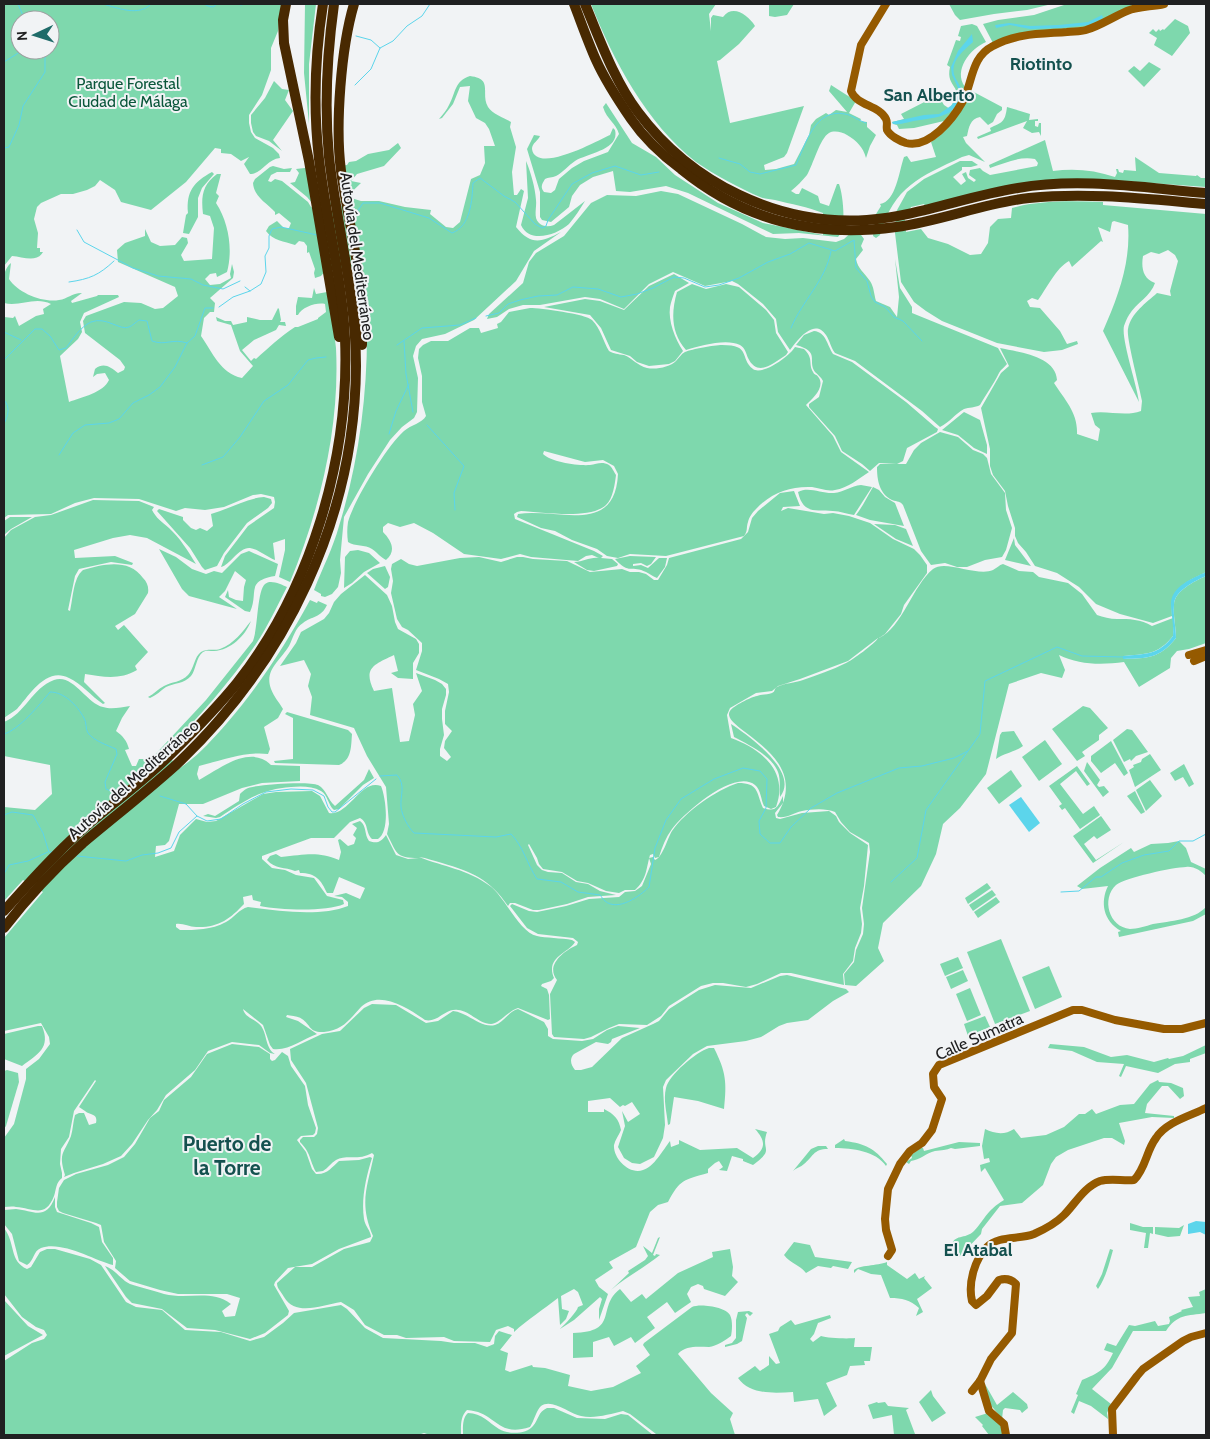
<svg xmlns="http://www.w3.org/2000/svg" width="1210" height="1439" font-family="Cabin,sans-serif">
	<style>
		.green { fill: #7ed8ad; fill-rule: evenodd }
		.water { fill: #5cd5eb }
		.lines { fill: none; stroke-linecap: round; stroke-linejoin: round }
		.stream { stroke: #5cd5eb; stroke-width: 1 }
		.secondary { stroke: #955a00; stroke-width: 8 }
		.highway { stroke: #482901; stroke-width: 10 }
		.labels { text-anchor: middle; stroke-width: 4; stroke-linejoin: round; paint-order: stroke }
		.park-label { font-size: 16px; fill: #0b573b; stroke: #f1f3f5 }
		.street-label { font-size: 16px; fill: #202021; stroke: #f1f3f5 }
		.neighbourhood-label { font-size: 18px; font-weight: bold; fill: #14514f; stroke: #f1f3f5 }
		.district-label { font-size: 21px; font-weight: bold; fill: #14514f; stroke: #f1f3f5 }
	</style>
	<rect width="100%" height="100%" fill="#f1f3f5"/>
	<g class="green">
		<path d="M 4,4 L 281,4 L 278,31 L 271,48 L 271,70 L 262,95 L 249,115 L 249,123 L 251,132 L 255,138 L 273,148 L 279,154 L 280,158 C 267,159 262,174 250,174 L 244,164 L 249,157 L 241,161 L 231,154 L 221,153 L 221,149 L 215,148 L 186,182 L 151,210 L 121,202 L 115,190 L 100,180 L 95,186 L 87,190 L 73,194 L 61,194 L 41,203 L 37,207 L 34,219 L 38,233 L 37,248 L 40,248 L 40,252 L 43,252 C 37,263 23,257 12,256 L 4,266 ZM 20,20 L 50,20 L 50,50 L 20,50 Z"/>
		<polygon points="305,4 316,4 309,64 309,124 304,73"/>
		<path d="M 591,4 L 716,4 L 709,14 L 711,31 L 711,18 L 713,15 L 723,17 C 733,4 748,15 755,26 L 739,44 L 720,60 L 717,61 L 730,123 L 804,106 L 787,153 L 784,157 L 764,165 L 765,170 L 776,169 L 794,164 L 809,135 L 811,125 L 816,119 L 826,113 L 829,115 L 836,110 L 847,112 L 829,91 L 831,85 L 856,101 L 849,113 L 861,119 L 860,121 L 867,122 L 867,127 L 876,135 L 870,146 L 866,158 C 863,147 857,141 847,135 C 842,132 834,130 829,133 C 820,138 813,165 807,175 C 802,181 797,186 791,191 L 796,194 L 799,194 L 802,188 L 818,196 L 820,203 L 829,206 L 837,184 L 839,184 C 843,194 847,229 838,237 L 799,233 L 773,234 L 688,193 L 666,186 L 630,192 L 616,191 L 613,171 L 593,177 L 580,185 L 572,196 L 569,207 L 551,222 L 542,220 L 540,217 L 540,192 L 527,149 L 534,135 L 540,136 C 538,141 532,143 532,149 C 536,175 599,140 610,135 L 613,128 L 615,130 C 620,150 588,153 575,161 C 569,165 562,173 556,176 C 552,178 548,177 545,179 C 542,184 540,187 544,192 L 551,193 L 555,190 L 559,179 L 572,168 L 584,161 L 608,152 L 619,134 C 616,123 607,120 603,107 L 606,103 L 632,143 L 656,157 L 675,175 L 718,203 L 763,223 L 823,235 L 823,213 C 808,207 791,204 775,200 C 770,199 765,199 760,197 C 741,189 713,174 696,162 C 647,124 613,60 591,4 Z"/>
		<polygon points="769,4 786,4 787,5 794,4 787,15 775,17 769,16"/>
		<polygon points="949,4 1052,4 1027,10 994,14 960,20 955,15"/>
		<polygon points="1067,4 1145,4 1092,26 1059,30 993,43 983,24 998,20 1034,15"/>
		<polygon points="1175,19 1188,26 1190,33 1172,56 1154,45 1157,38 1149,33 1153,29 1156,32 1159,29 1160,31 1163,29 1164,30"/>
		<path d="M 972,24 L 977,26 L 986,42 C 970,49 953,70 965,87 L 964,91 L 955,109 L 951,106 C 966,85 945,89 950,67 L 947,65 L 956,40 L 960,41 L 961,37 L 958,36 L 961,26 Z"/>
		<polygon points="1149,62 1161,69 1144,87 1128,71 1134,66 1140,71"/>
		<path d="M 470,76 C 494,79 480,93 488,107 C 492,114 505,118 511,122 L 510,127 L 516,147 L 512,172 L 514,195 L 517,195 L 521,189 L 524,191 L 516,227 C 531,246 542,242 561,232 L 534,251 L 516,281 L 474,320 L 445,334 L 422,339 L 416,346 L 413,356 L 418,378 L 417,412 L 414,418 L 402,427 L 390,440 L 368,474 L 344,517 L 340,560 L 341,573 L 338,587 L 332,594 L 325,597 L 321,596 L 321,594 L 314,590 C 322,569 333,548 339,526 C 358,465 367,399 367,335 C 367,313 363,289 361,267 L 325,271 L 321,276 L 315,278 L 314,273 L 315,269 L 309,252 L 307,253 L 307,246 L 304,242 L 299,241 L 295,245 C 284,241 273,241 266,231 L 269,226 L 277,221 L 284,228 L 289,228 L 291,223 L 279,213 L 275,215 L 275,212 C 267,203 254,197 253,183 L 255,179 L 270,167 L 273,166 L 284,169 L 292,168 L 290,172 L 277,172 L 271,175 L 268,181 L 271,182 L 275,179 L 282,181 L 308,202 L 311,207 L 319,211 L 338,211 L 348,197 L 361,201 L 379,201 L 405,207 L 431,210 L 430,214 L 446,227 L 453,228 L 460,222 L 471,179 L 480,175 L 485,163 L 484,146 L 495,146 L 489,129 L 485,123 L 476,118 L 468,101 L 470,86 L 460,87 L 453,104 L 442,118 L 439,119 C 443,114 447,110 449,105 C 456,93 454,81 470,76 Z"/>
		<polygon points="274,81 282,89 289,90 285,100 293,111 273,140 282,151 269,141 256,136 253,132 251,123 251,115 265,98"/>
		<path d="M 970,90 L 1002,107 L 1002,110 L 997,114 L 993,122 L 988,125 L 980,117 C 970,119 969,127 967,136 L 963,137 L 966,143 L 985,162 L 969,155 L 962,157 C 920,177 894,186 880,235 L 876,238 L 873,236 L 876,214 L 881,206 L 880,204 C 896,202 899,171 904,157 L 907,156 L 911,162 L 936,157 L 931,142 L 938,137 L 962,109 Z"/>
		<polygon points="938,95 944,105 953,111 944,121 914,128 899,129 897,125 893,124 892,122 904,119 901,114"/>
		<path d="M 1007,107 L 1030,114 L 1029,120 L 1038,119 L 1038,121 L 1035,121 L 1035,126 L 1038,127 L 1039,123 L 1041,123 L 1041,136 L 1039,132 L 1032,133 L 1023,128 L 1027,121 L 978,139 L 977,137 L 991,131 L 990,128 C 1002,122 1005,123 1007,107 Z"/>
		<path d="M 1045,140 L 1053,171 C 1074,168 1095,170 1115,177 L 1117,173 L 1116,169 L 1118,169 L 1119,172 L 1123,173 L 1124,170 L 1136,171 L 1135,157 L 1159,173 L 1196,176 L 1197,175 L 1201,178 L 1206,178 L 1206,187 L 1094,179 L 925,206 L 924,204 L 911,207 L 910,209 L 904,211 L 906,232 L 921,229 L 928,238 L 948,244 L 970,255 L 981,254 L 988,243 L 990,227 L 998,219 L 1011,218 L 1012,208 C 1041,200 1073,201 1103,202 L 1103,205 L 1206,214 L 1206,572 C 1184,583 1170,588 1172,616 L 1153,623 L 1120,614 L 1096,604 L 1079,587 L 1057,573 L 1035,566 L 1026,552 L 1018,543 L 1015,536 L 1015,528 L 1008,506 L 1005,491 L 993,475 L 990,466 L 990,449 L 981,408 L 1001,373 L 1009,366 L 1000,348 C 1018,352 1056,356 1057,380 L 1054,383 C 1065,400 1078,413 1077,434 L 1098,441 L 1100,429 L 1095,425 L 1091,413 C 1107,410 1125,417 1141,411 L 1142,401 C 1140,389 1126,337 1128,329 C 1131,313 1146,303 1157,293 L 1171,296 L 1170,291 L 1178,261 L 1175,255 L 1168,250 L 1159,254 L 1151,252 L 1143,256 C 1141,268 1143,279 1155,283 C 1151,296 1136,303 1129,315 C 1127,318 1125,323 1124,326 C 1121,339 1137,385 1139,402 L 1103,331 C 1118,297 1131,262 1128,225 L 1114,221 L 1112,222 L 1110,232 L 1098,227 L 1103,242 L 1101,241 L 1072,267 L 1069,261 C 1056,268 1047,288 1038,300 L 1032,298 L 1027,301 L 1030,307 L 1040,308 L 1060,331 L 1067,344 L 1077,341 L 1078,344 L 1062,350 L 1044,352 L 997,343 L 942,321 L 926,311 L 914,302 L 901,282 L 895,233 L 896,212 L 907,192 L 924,179 L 960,161 L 972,161 L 978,165 L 971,167 L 962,167 L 962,170 L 953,177 L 961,185 L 966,181 L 962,174 L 966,172 L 968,178 L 974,182 L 976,180 L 969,175 L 970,170 L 980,168 L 983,171 L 990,175 L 1037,166 L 1038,163 L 1035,159 C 1019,156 1005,163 990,168 L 989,165 Z"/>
		<polygon points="398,143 401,148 384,166 357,174 351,181 361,183 336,207 313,204 307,197 290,183 295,182 299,173 296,169 313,167 320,204 341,201 337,166 347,165 349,162 356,161 368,154 389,150"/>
		<path d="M 526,161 C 531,173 535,187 536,200 C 537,207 533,218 539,223 C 543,227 549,227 554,225 L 585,201 C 580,209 575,217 569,224 C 557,235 529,244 521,225 L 528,198 Z"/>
		<path d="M 212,172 L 214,174 L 202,188 L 198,198 L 198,217 L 189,234 L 183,233 L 186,215 L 188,213 C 186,191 194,182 212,172 Z"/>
		<path d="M 217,174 L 221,174 L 216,193 L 219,196 L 216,203 C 229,223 233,250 227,272 L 217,277 L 216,273 L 210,274 L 205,279 L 210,285 L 220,284 L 231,278 L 230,274 L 232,264 L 234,272 L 233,278 L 210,298 L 215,303 L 214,312 L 210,312 L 204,318 L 201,336 C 213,353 220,373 242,378 L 253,366 L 240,351 L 231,325 L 217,321 L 216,317 L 225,321 L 231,321 L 233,325 L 247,322 L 247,317 L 260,320 L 272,320 L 278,308 L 279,309 L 281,320 L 280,322 L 285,322 L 286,326 L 279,325 L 276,330 L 254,340 L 242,350 L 251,361 L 254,358 L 256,359 C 268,348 281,336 295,327 L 298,327 L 318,319 L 318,318 L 326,312 L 325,304 C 317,302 302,307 298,315 L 296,315 L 296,306 L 298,297 L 312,298 L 314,288 L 316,294 L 327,292 C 330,310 334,329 336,348 C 340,428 320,509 290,582 L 279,577 L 285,550 L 285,539 L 273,543 L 275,560 C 267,557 258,549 250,548 C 239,547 230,565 221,567 L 225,556 L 248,526 L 274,508 L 275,502 L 274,497 L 261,494 L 253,495 L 224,507 L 205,510 L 185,508 L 176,511 L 139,499 L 94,498 L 75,503 L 51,514 L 8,515 L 4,518 L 4,317 L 13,318 L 15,316 L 19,326 L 36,316 L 44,314 L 43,309 L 51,304 C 35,296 20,307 4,303 C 4,290 0,272 11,263 L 9,279 C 18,293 43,303 59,300 C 68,299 71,293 82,293 L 71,301 L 72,303 L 97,296 L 98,295 L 118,295 L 119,297 L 84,313 L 80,322 L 82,332 L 78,339 L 60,356 L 69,402 C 82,397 103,393 109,380 L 105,373 L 97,374 L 93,377 L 95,369 C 104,362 110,367 118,373 L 124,370 L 125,367 L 120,360 L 85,333 L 83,321 L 86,316 L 124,302 L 141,303 L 155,309 L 163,308 L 178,296 L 175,287 L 118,262 L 117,250 L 125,243 L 145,236 L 145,229 L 151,242 L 160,246 L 175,245 L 182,237 L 187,238 L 188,243 L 181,255 L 184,261 L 212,259 L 214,228 L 210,216 L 203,214 C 201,197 202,185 217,174 Z"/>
		<path d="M 661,191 L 678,194 L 742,224 L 766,237 L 785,239 L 803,238 L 836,242 L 844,239 L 856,228 L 864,239 L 861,246 L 863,250 L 856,259 C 858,269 864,272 870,281 C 874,287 874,294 876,301 L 890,307 L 897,317 L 899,297 L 895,259 L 900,288 L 912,307 L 912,313 L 998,348 L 1007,364 C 1005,367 1001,369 999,373 C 994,384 986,394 980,405 C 975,408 969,407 964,409 C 955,414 950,422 940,427 L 922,411 L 855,361 L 835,353 C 831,348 830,341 826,335 C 814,317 797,341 790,350 L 778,332 L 776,319 L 763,304 L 738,284 L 732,281 L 705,286 L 673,272 L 649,284 L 624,309 L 600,299 L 585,297 L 540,305 L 523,305 L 509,309 L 497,317 L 487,319 L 489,314 L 523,283 L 529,262 L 536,253 L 564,236 L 591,203 L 607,195 L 636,196 Z"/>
		<path d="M 674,274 L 689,283 L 675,291 C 673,296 671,302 670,307 C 668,321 675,339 683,351 L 675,361 L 669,364 L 649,366 L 637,362 L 630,356 L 611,350 L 601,328 L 590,315 L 544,307 L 585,299 L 600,301 L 624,310 L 649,286 Z"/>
		<path d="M 692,284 L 706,289 L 726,284 L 739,287 L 766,310 L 774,320 L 776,333 L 788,352 L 786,355 C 773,363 758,378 748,358 C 746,353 745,348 740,345 C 726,338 700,346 686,350 C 671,333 671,313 677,292 Z"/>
		<path d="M 530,308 C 540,308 586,314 592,320 C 601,329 603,341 609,351 C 614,354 618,354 624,355 C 632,358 638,366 647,368 C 656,370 670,367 676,361 C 679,358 681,354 685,352 C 692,349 714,345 722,345 C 752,345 739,358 753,369 C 762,376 790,356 795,347 L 804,349 C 814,359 808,363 813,372 C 815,376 816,373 819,378 C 825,388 812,399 806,405 L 833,436 L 841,452 L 869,472 C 858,479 848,488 835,490 C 827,492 820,488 812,487 C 790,486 771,493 756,509 C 753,512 749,517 748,522 C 746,528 748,531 744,536 L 666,556 L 630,554 L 618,558 L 607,556 L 597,549 L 572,540 L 555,531 L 541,528 L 517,517 L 518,514 C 558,508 615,536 618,474 L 614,466 L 603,460 L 585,462 L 544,451 L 543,454 C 551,462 578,466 590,465 C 597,464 602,461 609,465 C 612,467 614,472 616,475 C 615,483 613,499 606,505 C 590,520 542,512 521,511 L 517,512 L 514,514 L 515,519 L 594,551 L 603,556 L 601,558 L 612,559 L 618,564 L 617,566 L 594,571 L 587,570 L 574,562 C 584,562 589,557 599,558 L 592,555 L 586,556 L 578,561 L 531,557 L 520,554 L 501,559 L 464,554 L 433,533 L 414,523 L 400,527 L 388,523 L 383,527 L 383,532 C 391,540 397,551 386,560 C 380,557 378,553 372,549 C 365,544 355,547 348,542 C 347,535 347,529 348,522 C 354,500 387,446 404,431 C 411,425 422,423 426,416 L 422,402 L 422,376 L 418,358 L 419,349 L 423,345 L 431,341 L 448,341 L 470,328 L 479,328 L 481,333 L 498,328 L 497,324 L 501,322 L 509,312 Z"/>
		<path d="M 814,331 C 826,332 827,345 833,354 L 852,362 L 906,402 L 935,427 L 938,429 L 937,432 L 907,448 L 903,461 L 897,464 L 879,463 L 870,471 L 862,464 L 842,451 L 835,436 L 809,407 L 809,404 L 819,397 L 823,381 C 821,377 818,375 815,372 C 807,360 821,352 796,345 L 804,335 Z"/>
		<polygon points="964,412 980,420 987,445 987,454 974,448 958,435 942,430"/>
		<path d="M 940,432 L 958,437 L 973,450 L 983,454 L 987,458 L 991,474 L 1005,493 L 1006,510 L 1012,528 L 1006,550 L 1002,557 L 985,560 L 967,567 L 957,567 L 945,563 L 931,565 L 921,551 L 903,505 C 900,501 898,502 892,500 C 879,494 877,479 877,467 L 880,464 L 906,464 L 914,450 L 921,443 Z"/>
		<path d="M 861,485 L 872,487 L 854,515 C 847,514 840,511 833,511 C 815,510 803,514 798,492 C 809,486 822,494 834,493 C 844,492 851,486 861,485 Z"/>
		<path d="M 873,487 L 879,490 L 885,497 L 895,503 L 904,526 L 870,520 L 856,515 C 863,506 867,497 873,487 Z"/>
		<path d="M 794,491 L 800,506 L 783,507 L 781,511 L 788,508 L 824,514 L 833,513 L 849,516 L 870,523 L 893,539 L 914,549 L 920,555 L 927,565 L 927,573 L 904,605 L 901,614 L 885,634 L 879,638 C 902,628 913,585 933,569 C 945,559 977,577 993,570 C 997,568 999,565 1003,564 L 1019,571 L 1033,572 L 1039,577 L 1068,583 L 1082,594 L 1097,615 C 1103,617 1110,619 1117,619 C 1129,619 1141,619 1152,626 L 1173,618 L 1173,636 C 1158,655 1145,654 1123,656 L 1123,659 C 1148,658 1159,659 1176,638 C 1176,627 1173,616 1174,605 C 1174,591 1195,581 1206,576 L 1206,643 L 1189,649 L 1177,651 L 1171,658 L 1170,668 L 1139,687 L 1124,662 C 1102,665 1079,665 1059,655 L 1065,670 L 1062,678 L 1041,673 L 1009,684 L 986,774 L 960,808 L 943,824 L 936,854 L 921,886 L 883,923 L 878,948 L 884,961 L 856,986 L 845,985 L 844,974 L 854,962 L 856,950 L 863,934 L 864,924 L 862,908 L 870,852 L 869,843 L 850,832 L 841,822 L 835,812 C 826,808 812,809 802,811 C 793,813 788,818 778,817 L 777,815 C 815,753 718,729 730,711 C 733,706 751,697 757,696 C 761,694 767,695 772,693 C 776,691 773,690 777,687 C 784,683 795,683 803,680 C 817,675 832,670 846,663 C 851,661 876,643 878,638 L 848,661 L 800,679 L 778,686 L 772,691 L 756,693 L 730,708 L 727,715 L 731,738 C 762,749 789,772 776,807 L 771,809 L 764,806 C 761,800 761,790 755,785 C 735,768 684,813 672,829 C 666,837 662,847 659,857 L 655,858 L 653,854 L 650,855 C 646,869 647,879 635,890 L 625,890 L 619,893 L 606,891 L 588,883 L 577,881 L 562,872 L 543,869 L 539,864 L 537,858 L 529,844 L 528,845 L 537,865 L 542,870 L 548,872 L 562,873 L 576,882 L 588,884 L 600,891 L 616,895 L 588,897 L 567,904 L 539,910 L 533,910 L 515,903 L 510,903 L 508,906 C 490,879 472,872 442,863 C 434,861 427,858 419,857 C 444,867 467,869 490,886 C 505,897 519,932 537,936 C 545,938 562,938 572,940 L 575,942 C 569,953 545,957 554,978 L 551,981 L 542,984 L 541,986 L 547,989 L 549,995 L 550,1019 L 548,1020 L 518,1008 C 508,1011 499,1024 491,1024 C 479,1024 470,1011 458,1010 C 445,1008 438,1023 425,1020 C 409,1009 380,989 361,1007 C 349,1020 343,1030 324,1032 C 309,1033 311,1025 302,1019 C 298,1016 291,1016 287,1015 L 286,1017 L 298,1021 L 317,1034 C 303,1039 289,1051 273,1049 L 270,1045 L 263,1025 L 243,1009 C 245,1017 252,1018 258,1023 C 268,1030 264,1048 275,1054 L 270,1053 L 259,1045 L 232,1042 L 208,1051 L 195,1070 L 166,1095 L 157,1110 L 148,1120 L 132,1144 L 121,1156 L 103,1164 L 74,1173 L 64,1177 L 65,1175 C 58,1152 64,1154 71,1136 C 73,1129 73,1122 75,1115 L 79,1113 L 84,1113 L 89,1125 L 96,1123 C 98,1113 91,1116 85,1111 C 83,1110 81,1108 79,1107 L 96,1081 L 95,1080 L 74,1111 L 69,1137 L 61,1149 L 60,1164 L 62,1173 L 62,1178 C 56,1182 56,1190 54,1196 C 45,1219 33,1208 16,1207 C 12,1206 8,1207 4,1207 L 4,1138 L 14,1124 L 26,1079 L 26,1069 L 39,1059 L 50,1044 L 49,1037 L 41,1023 L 4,1031 L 4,938 L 43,892 L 23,880 L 4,901 L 4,807 L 35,810 L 52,794 L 50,765 L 4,756 L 4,722 C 25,714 32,688 54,680 C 73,673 86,703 103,707 C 112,710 121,707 130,706 L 122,718 L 116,731 C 123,736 127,741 129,749 L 125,750 L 132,766 L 136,766 L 139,759 L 151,759 L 206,700 L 253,641 C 258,628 257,591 265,584 C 270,579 281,584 287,587 C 277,606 268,626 256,644 C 229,683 198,719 164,752 L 180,768 C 198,756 212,740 227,723 C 260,685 286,644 310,600 L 317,603 L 318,601 L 327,605 C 321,618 312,616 303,623 C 295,628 293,638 289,646 C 280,661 264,670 271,689 C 274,697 279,702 283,709 L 278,718 L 264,727 L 270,749 L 268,754 C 245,751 220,761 199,766 L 197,774 L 199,780 C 219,769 250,744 271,765 L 300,766 L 300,781 L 262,783 L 242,788 L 203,804 L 179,804 L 169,841 L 165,845 L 156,846 L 155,857 L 174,851 L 180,835 L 196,819 L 207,822 L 216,821 L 263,794 L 276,792 L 312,791 L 320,796 L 329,813 C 349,816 361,778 381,786 C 386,798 390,831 378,839 L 372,839 C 365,832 369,823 360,818 L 350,822 L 334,838 L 311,838 L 262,856 L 262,859 L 272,868 L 285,870 L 296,875 L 314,878 L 327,896 L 343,900 L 344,904 C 326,912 280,910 260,906 L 261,902 L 253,900 L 252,895 L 243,897 L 244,904 C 230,919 218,928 196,927 C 189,927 183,923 176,924 L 176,927 L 180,930 C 196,930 211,930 226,922 C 234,918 239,909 248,907 C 276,911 321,917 348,906 L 348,902 L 342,897 L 334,896 L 346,893 L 360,899 L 365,888 L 339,877 L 333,893 L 327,893 C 321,880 316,873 300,873 L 299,870 L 295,871 C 285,867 275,869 267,860 L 270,856 L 276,854 L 281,857 C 305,855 317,851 339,860 L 341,852 L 338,840 L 340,839 L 348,846 L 354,844 L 356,838 L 353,835 L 357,828 L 352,824 L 360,821 C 367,826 364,834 369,841 C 377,844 381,842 386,835 L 396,855 L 408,859 L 419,858 C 395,858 397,853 387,834 L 389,824 L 386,787 L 367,756 L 354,728 L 310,715 L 312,697 L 308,686 L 311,674 L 304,660 L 280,666 L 296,643 L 301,632 L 324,619 L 329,613 L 334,602 L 341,594 L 365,575 L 387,595 L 392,606 L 395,622 L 398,629 L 416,639 L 419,644 L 419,653 L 413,663 L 413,679 L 398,678 L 391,673 L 398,671 L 394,655 C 376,664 362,667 374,691 L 392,688 L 400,742 L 409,741 L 415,715 L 413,704 L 422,691 L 416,673 L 435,680 L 442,684 L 446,689 L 446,695 L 442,709 L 442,719 L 444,735 L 440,749 L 440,756 L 447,761 L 451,757 L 444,748 L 445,741 L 452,731 L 445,724 L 445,711 L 449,692 L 448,684 L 439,679 L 416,670 L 422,651 L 422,643 L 408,630 L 402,627 L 397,619 L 391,593 L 393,581 L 391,569 L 392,564 L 401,559 L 409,564 L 417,566 L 460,558 L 479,557 L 501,562 L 517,557 L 523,557 L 533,559 L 567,561 L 590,572 L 622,569 L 630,572 L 639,572 L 646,574 L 654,580 L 658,580 L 667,565 L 669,558 L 741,539 L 748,532 L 752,518 L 758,511 L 780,493 Z"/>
		<path d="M 264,497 L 271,499 L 272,503 L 268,508 L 247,523 L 224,553 L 217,566 L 205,570 L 202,567 L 190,548 L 157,511 L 159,509 L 183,517 L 183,520 L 191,528 L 196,530 L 200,528 L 207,531 L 213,526 L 211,514 C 229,509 247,498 264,497 Z"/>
		<path d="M 93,500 L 139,501 L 154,507 L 152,510 C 156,518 162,522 169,528 C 180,538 188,551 196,564 L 147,538 L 130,535 L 113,538 L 74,550 L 75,558 L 115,556 L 133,563 L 132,565 L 111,562 L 79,569 L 75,576 L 68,610 L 70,611 C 73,599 73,578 83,570 C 103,564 129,558 143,578 C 147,582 149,587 148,593 L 135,614 L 115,626 L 118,630 L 124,625 L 148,652 L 135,666 L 137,670 C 120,680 104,677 85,674 L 84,682 L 105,703 L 103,704 C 91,696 82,684 69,678 C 46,666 29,696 17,709 C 13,712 8,715 4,718 L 4,538 L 11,530 L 35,517 L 51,515 Z"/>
		<polygon points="10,517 32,517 11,529 4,535 4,521"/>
		<polygon points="874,524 895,525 906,529 913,546 896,539"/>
		<polygon points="1014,538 1015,545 1031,566 1005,560"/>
		<path d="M 159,549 L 176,557 L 192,569 L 206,574 L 214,571 L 222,573 L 241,554 L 249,551 L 278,564 L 275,576 C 245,581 259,593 250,612 L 245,611 L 225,597 L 228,590 L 229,597 L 236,600 L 243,601 L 244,587 L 246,580 L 235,571 L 225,591 L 219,597 L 237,609 L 189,596 L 182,589 Z"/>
		<polygon points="358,550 369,553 380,563 364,572 352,583 344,588 345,557 350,551"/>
		<path d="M 630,556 L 656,557 L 651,564 L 647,566 L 641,563 L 633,564 L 633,566 L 641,565 L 648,568 L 659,558 L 667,558 L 665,567 L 657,578 C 652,576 650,574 646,572 C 632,565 629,575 615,559 Z"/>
		<polygon points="385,566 390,577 388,587 385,589 367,573 373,569"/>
		<path d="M 251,621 C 245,636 231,650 214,651 C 210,651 206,650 203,652 C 196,657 196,670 191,676 C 184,684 174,683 166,687 C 160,691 157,695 150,698 L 148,697 C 154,694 158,689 164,686 C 171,682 182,682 188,675 C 194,669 194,657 201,652 C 208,648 213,651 220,649 C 234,644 243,631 251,621 Z"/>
		<polygon points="1083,706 1090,708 1108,728 1099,735 1099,740 1082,752 1085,756 1077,761 1052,729"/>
		<path d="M 287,712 L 348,730 L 352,734 C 351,746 352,760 339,765 L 275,763 L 274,761 L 293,759 L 293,718 L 285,714 Z"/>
		<path d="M 731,724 C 749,736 800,772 780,797 C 779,789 781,780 778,772 C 771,755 749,745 734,737 Z"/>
		<polygon points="1127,729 1132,730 1148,752 1136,756 1131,761 1130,759 1124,762 1113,740"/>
		<path d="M 1014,731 L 1023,746 C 1015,752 1005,753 996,759 L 1000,735 L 1002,732 Z"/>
		<polygon points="1045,740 1062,764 1039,781 1022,757"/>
		<polygon points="1111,741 1128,773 1124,776 1115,763 1101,773 1091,761 1091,756"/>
		<polygon points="1150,754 1161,770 1135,787 1129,770 1134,767 1133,765 1141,762 1142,759"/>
		<polygon points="1087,762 1100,780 1097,785 1099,787 1104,786 1109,792 1103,797 1084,771"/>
		<polygon points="1184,764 1194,784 1189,787 1183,777 1175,781 1170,773"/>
		<polygon points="1077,766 1090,784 1087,786 1076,771 1060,784 1083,814 1094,806 1100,815 1080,829 1065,808 1062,810 1059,806 1062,804 1049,786"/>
		<path d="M 369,769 L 374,778 L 363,785 L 339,809 L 334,810 C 328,805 328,795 321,791 C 312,786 301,786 291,787 C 261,789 244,801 220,817 L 216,818 L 203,816 L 208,814 L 215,816 L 239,801 L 240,794 C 242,792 244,790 246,789 C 254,784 310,781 318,785 C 327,790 327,799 335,806 L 364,780 Z"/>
		<polygon points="1011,770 1022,786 999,804 987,788"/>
		<polygon points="1150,780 1162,796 1146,811 1136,790"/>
		<path d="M 738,783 C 759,783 756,792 763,808 C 776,812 777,808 783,796 L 783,803 L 775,813 L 776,818 L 780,819 L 802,813 L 829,811 L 836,816 L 839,822 L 850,833 L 868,845 L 864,886 L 860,908 L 862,924 L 861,933 L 855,948 L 853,961 L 843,974 L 844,985 L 791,973 L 781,973 L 757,984 L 746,987 L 723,983 L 713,983 L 701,986 L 669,1006 L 661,1016 L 647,1025 L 619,1024 L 609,1028 L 591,1037 L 584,1039 L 554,1037 L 552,1034 L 550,994 L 557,980 C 545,965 564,951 577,945 L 578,942 L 573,938 L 538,934 L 527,928 L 510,906 L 512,904 L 529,911 L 537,912 L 566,906 L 589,899 L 619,897 L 625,892 L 635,891 L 642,886 L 651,864 L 649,858 L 653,857 L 655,860 C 663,857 667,839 672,831 C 685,812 716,790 738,783 Z"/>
		<polygon points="1135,791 1145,812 1141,814 1127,796"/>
		<polygon points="1101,816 1111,830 1097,839 1094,836 1084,844 1096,860 1124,842 1093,863 1073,836"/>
		<path d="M 1179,841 L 1186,848 L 1191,862 L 1206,869 L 1206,876 C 1201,871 1194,866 1186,867 C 1174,867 1124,878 1116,885 C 1101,899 1109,927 1130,929 C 1137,929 1146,926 1153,924 C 1170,921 1194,920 1206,907 L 1206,914 L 1193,921 L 1119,937 L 1118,932 L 1121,931 C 1103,921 1100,902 1108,886 L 1082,889 L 1077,886 L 1100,868 L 1131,848 L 1134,852 L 1151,844 L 1168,843 Z"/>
		<polygon points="987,883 991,888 968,904 965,898"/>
		<polygon points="992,890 996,895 973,911 969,905"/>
		<polygon points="996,897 1000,902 978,918 974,912"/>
		<polygon points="1001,939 1030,1011 995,1024 967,952"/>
		<polygon points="958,957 963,968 945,976 940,964"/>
		<polygon points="1049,966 1062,997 1035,1009 1022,977"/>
		<polygon points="963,970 968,981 951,989 946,977"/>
		<path d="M 787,975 L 846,989 L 849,992 L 833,1001 L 808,1020 L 787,1023 L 779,1026 L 761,1037 L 746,1041 L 707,1046 L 693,1054 L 666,1080 L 663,1087 L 665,1125 L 663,1138 L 654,1157 L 640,1164 L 632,1163 L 624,1158 L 618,1147 L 625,1126 L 622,1111 L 628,1122 L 640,1114 L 632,1102 L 625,1106 L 623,1105 L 620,1107 L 610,1098 L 588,1101 L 588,1112 L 604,1112 L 604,1109 C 614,1114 619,1119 621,1130 C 619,1135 615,1140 614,1145 C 613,1158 629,1175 643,1170 C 654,1167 663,1150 670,1141 L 671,1147 L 679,1144 L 679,1140 L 700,1150 L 737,1148 L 753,1158 C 766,1149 766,1141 755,1129 L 767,1132 C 760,1151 776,1148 753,1165 L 743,1161 L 743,1159 L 732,1156 L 727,1171 L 719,1170 L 723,1167 L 719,1161 L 715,1163 L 708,1169 L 708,1173 C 684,1180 680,1179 668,1202 L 658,1205 L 650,1212 L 636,1247 L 609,1262 L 613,1268 L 595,1280 L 599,1287 L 608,1294 L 599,1320 L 599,1309 L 602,1299 L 600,1297 L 574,1320 L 560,1329 C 565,1324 577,1312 578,1307 L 583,1305 L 578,1292 L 574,1289 L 561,1296 L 562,1309 L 569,1311 L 566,1319 L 560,1325 L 558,1298 C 543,1310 528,1319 514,1332 L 514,1329 L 508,1326 L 496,1330 L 490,1342 L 454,1341 L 444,1337 L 406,1338 L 397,1335 L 384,1335 L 365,1325 L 354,1310 L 341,1302 C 322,1305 296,1317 284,1297 C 281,1291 277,1289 277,1283 L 295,1267 L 312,1267 L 344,1249 L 370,1242 L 373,1236 C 359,1203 367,1188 374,1155 L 372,1153 C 359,1161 346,1154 336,1160 C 331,1163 328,1168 323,1171 L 316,1172 C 309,1159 311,1153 300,1142 L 300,1140 L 303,1137 L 314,1137 L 317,1134 L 318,1128 L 306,1083 L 291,1060 L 290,1049 L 322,1034 L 340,1031 L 364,1008 L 372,1004 L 396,1005 L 426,1023 L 438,1021 L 453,1011 C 467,1012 482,1029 495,1025 C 504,1022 508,1012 518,1009 L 544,1022 L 548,1029 L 548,1036 L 553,1039 L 582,1041 L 593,1039 L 607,1030 L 618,1026 L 640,1028 L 612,1039 L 611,1042 L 608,1044 L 596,1042 L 574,1054 C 569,1059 571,1065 575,1070 L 581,1070 L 592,1067 L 622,1038 L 653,1024 L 659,1021 L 669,1009 L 699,990 L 715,985 L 751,988 L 780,976 Z"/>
		<polygon points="970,988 981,1015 967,1021 956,994"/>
		<polygon points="985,1016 990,1027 968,1036 964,1024"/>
		<path d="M 38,1026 L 42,1026 C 51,1048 38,1054 22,1066 L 4,1059 L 4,1034 Z"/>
		<path d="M 232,1044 L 259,1047 L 270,1054 L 270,1059 L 272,1061 L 275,1060 L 282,1052 L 288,1056 L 291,1066 L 305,1086 L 308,1105 L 316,1128 L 315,1133 L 313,1135 L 301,1136 L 297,1140 L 306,1152 L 312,1169 L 316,1174 C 327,1175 332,1167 339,1161 L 359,1160 L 370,1157 L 372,1158 C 366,1177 361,1199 364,1219 C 365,1226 371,1231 371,1237 L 339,1249 L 312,1264 L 288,1268 L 275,1282 L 274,1285 L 289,1311 L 288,1315 L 265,1333 L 250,1339 L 215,1330 L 187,1328 L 162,1309 L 132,1303 L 126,1297 L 105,1266 C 116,1270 120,1279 130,1284 C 140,1287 154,1291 164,1294 C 188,1300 211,1289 231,1304 L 222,1311 L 225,1317 L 235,1316 L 240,1298 L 227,1294 L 178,1294 L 160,1290 L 130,1281 L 115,1268 L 116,1261 L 104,1242 L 101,1225 L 96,1223 L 63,1213 L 59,1211 L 57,1207 L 57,1202 L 59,1188 L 64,1180 L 76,1174 L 108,1165 L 124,1157 L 135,1144 L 150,1118 L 159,1111 L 164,1100 L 191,1077 L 207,1054 Z"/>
		<polygon points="1050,1044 1084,1047 1111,1057 1127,1055 1154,1062 1168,1058 1169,1059 1183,1056 1206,1045 1206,1053 1190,1059 1190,1062 1175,1064 1158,1073 1126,1066 1121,1077 1119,1076 1124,1064 1097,1062 1072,1051 1048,1048"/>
		<path d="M 709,1048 L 714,1048 C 726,1072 727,1082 724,1109 L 698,1101 L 674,1097 L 670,1124 L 668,1125 C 667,1113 663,1100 666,1088 C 669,1075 696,1052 709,1048 Z"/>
		<polygon points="7,1070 18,1073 19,1082 6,1126 4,1129 4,1071"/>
		<path d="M 1158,1080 L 1159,1082 L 1171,1083 L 1183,1088 L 1184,1096 L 1180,1099 L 1168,1086 L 1162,1086 L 1147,1104 L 1145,1113 L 1174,1116 L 1174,1118 L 1152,1117 L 1119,1123 L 1125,1141 L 1124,1145 L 1112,1138 L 1104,1138 L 1068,1150 L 1056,1157 L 1051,1164 L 1043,1185 L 1022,1203 L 1000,1206 L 982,1229 L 981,1234 L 959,1257 L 949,1247 L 951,1247 C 954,1233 965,1240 974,1231 C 986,1218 986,1211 1004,1200 L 985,1168 L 981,1172 L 980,1165 L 990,1162 L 989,1158 L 984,1159 L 982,1146 L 985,1129 C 995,1134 1005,1135 1014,1129 L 1021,1138 L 1046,1135 L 1064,1127 L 1079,1114 L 1085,1114 L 1092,1109 L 1096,1114 L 1120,1105 L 1134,1104 L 1150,1084 Z"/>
		<path d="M 844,1139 L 845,1141 C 866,1144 874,1148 887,1164 L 886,1166 C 876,1151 852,1148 835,1148 L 835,1145 Z"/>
		<path d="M 959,1142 L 980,1143 L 980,1146 L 955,1149 L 951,1148 C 947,1150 941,1150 935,1151 C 926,1153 920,1160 911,1161 L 909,1164 L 906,1162 L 912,1158 L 911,1155 L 921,1148 L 923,1148 L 924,1151 Z"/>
		<path d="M 818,1146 L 826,1146 L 828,1149 C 813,1149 813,1157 804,1164 C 801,1167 796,1168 793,1171 L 811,1149 Z"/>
		<path d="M 55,1197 L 55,1207 L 57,1212 L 91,1223 L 99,1227 L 102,1242 L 113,1258 L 113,1265 C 94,1260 61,1240 41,1248 C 33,1251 34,1261 27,1265 L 19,1261 L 12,1234 L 4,1224 L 4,1210 C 8,1210 12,1209 16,1209 C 34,1211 46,1221 55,1197 Z"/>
		<polygon points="1130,1223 1143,1227 1153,1227 1153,1234 1150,1233 1148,1248 1144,1248 1146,1233 1130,1230"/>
		<polygon points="1184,1225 1180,1236 1168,1237 1155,1234 1155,1227 1179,1228"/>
		<path d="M 4,1228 C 16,1244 9,1261 27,1269 L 31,1267 L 40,1252 L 47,1249 L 55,1249 L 90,1259 L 101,1265 L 126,1302 L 136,1307 L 162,1310 L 185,1330 L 221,1332 L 250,1341 L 264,1337 L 283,1323 L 294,1313 L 341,1305 L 347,1309 L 365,1328 L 383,1338 L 441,1341 L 454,1343 L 475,1343 L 487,1347 L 494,1344 L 495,1336 L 499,1331 L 512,1335 L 500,1350 L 508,1353 L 505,1370 L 510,1372 L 532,1365 L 533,1367 L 545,1368 L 570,1375 L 568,1386 L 591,1391 L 613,1387 L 641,1373 L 636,1366 L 650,1355 L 643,1345 L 644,1343 L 692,1307 C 700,1303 726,1307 730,1315 C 733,1321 732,1331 731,1336 C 726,1340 716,1346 709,1347 C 698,1347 686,1345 678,1354 L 711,1393 L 733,1413 L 730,1419 L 735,1435 L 655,1435 L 656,1434 L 630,1414 L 623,1411 C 610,1414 595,1419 581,1416 C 570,1414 552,1398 541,1406 C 536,1411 534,1421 530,1427 C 496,1438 497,1412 467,1410 C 460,1417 461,1426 461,1435 L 430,1435 L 424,1433 L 418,1435 L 4,1435 L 4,1361 L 32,1343 L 44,1339 L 47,1335 L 44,1330 L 36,1327 L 22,1317 L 4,1294 Z"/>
		<path d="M 660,1237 L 653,1255 L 655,1256 L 656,1254 L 660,1255 C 644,1268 626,1277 611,1290 L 629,1273 L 628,1271 L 645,1260 L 648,1256 L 643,1246 L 652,1253 L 658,1238 Z"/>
		<path d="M 794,1242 L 810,1245 L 815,1257 L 852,1262 L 848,1269 L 833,1266 L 831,1268 L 818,1266 L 806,1273 C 800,1265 791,1264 784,1255 Z"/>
		<path d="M 730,1249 L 733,1267 L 732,1276 L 738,1282 L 725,1296 L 704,1289 L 703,1286 L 698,1284 L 691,1287 L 687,1294 L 691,1302 L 675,1313 L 667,1302 L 647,1317 L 655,1328 L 635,1343 L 631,1337 L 614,1346 L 609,1337 L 593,1342 L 593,1357 L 573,1358 L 573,1333 C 620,1332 596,1307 620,1289 L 631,1302 L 642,1294 L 646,1299 L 678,1273 L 713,1257 L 712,1252 Z"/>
		<path d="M 1110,1249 L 1113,1250 C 1109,1264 1106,1277 1098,1289 L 1096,1286 L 1102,1274 Z"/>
		<path d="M 887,1262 L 887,1265 L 907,1279 L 915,1273 L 919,1279 L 925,1276 L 924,1278 L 932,1288 L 917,1299 L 923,1312 L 916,1316 L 919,1308 C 910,1300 902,1298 890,1298 L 881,1275 L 871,1274 L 858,1269 L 854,1273 L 854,1270 C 859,1265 877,1266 887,1262 Z"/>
		<path d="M 1206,1289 L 1206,1313 C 1187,1316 1177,1314 1166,1331 L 1133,1331 L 1112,1368 L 1092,1389 L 1111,1404 L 1107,1413 L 1108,1419 L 1091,1406 L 1079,1401 L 1074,1414 L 1071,1412 L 1078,1395 L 1076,1394 L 1082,1380 C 1099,1373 1105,1370 1113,1353 L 1104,1350 L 1107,1343 L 1116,1346 L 1129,1325 L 1135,1326 L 1155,1321 L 1158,1326 L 1169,1324 L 1170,1321 L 1169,1317 L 1182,1311 L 1181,1310 L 1193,1307 L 1188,1297 L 1200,1296 L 1199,1292 Z"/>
		<polygon points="4,1300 28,1326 43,1335 4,1356"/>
		<polygon points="749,1311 753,1313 750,1316 747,1313 745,1315 747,1318 742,1341 737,1344 725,1347 725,1345 732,1343 736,1338 736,1320 738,1312"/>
		<path d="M 830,1315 L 831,1318 L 818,1323 L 814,1334 L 810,1339 L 813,1342 L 821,1336 C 827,1338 847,1339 855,1338 L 854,1347 L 872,1347 L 870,1361 L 864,1361 L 865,1365 L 850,1366 L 847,1375 L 826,1383 L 837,1406 L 824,1416 L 818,1399 L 794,1402 L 793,1392 C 774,1393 750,1395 738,1378 L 755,1366 L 760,1371 L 769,1365 L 769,1356 L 776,1364 L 780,1363 L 769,1334 L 778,1331 L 780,1327 L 791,1320 L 795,1325 Z"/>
		<polygon points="985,1384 997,1405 1013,1392 1027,1404 1028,1408 1022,1413 1020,1410 1005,1408 1003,1410 1002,1419 990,1404"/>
		<polygon points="931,1390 933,1396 946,1413 932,1422 919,1402"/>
		<polygon points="877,1402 878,1403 885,1402 888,1406 909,1408 906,1410 915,1434 894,1435 892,1415 873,1419 868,1405"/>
		<path d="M 547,1408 L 554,1408 L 577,1418 L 605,1419 L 621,1414 L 628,1415 L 653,1435 L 463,1435 C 463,1428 462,1418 468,1413 C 482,1413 489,1423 499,1429 C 508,1435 527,1434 533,1426 C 539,1419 538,1412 547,1408 Z"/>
		<polygon points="988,1413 1001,1425 1003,1435 989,1435 982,1426 983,1425 975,1417"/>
	</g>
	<g class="water">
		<polygon points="1102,15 1103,18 1089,25 1060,28 1030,29 1010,25 996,28 995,25 1009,23 1030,26 1059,25 1088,22"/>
		<path d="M 972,34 L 973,42 C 963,51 949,62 955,77 C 957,82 961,86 962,92 C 957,116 940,117 920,120 C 910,121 902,125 893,124 L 892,122 L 924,115 L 939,114 L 952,105 L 958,95 L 959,90 L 952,75 L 951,67 L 958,51 Z"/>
		<path d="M 1206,572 L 1206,576 C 1195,581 1174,591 1174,605 C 1173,616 1176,627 1176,638 C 1159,659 1148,658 1123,659 L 1123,656 C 1145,654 1159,655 1173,636 C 1174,625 1171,614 1171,603 C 1172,586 1193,578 1206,572 Z"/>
		<polygon points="1021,797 1040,823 1029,832 1009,805"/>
		<polygon points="1196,1221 1206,1222 1206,1235 1200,1232 1188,1234 1188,1224"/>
	</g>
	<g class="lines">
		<g class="stream">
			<polyline points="18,4 25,20"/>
			<path d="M 103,4 C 118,8 139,17 151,4"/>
			<polyline points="204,4 208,6 213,7 217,4"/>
			<polyline points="237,4 241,5 245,4"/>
			<polyline points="356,36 371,40 380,48"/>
			<polyline points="4,62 23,50"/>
			<polyline points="355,85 371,69 380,48 393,41 407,26 422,16 430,4"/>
			<polyline points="4,148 9,147 19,125 23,106 45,72 45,53 44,50"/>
			<path d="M 719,158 L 740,164 L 750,172 L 760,174 L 796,165 C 806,143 815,108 845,114 C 852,115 859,121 866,123"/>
			<path d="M 353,218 L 363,203 L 380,203 L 429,218 L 452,233 C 471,226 472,200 473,183 L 480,178 L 504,196 L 515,202 L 535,224 L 542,228 L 546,226 L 548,220 L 572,184 L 592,173 L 615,166 L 641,175 L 659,172"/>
			<polyline points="77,230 84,242 133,268 158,276 191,279 203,285 223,289 240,281"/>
			<path d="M 69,282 C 90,279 99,275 114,261"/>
			<polyline points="245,287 250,291"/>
			<polyline points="219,307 233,297 250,291 261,284 266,272 265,256 269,248 269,236 272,229 281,227 317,235"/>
			<polyline points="486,316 499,313 508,304 520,300 538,296 557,295 573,287 598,289 621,297 637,294 653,288 674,277 684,278 705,287 719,285 739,278 768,262 790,254 809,243 835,251 854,240 856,268 867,281 871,296 875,302 885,307 894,317 903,321 922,341"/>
			<path d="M 791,328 C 802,301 826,280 831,251"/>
			<polyline points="4,332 21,340"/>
			<polyline points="404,341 406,374 413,412"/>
			<polyline points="397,345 422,328 460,325 476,318"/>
			<path d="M 4,360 L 35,329 L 42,329 L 50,336 L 59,350 L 66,348 C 72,340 80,327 91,322 C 106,316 120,331 129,327 C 132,326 136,322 139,320 L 147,321 L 152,341 C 166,346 172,338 187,343"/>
			<path d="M 4,400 C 11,408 8,415 4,424"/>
			<polyline points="427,425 464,466 454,493 455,510"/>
			<polyline points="389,434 396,411 409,384"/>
			<polyline points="59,455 73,433 85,425 109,423 119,419 133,403 149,395 160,387 175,367 187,343 195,336 205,308 213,308"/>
			<polyline points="202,465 223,457 240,437 264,401 288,385 308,360 316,358 326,357"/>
			<path d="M 4,734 C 19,730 40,704 50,692 C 64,692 77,705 84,718 C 87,722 85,729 88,733 C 94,741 107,745 116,749 L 117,754 L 105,782 L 106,789 C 114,793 118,791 123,784 L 125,784"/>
			<path d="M 380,776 L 397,775 C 406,785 400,795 401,807 C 402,816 408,827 414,833 L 496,837 L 511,834 C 523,846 527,864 537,879 L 561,882 L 578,892 L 600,895 C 602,897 603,900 605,901 C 618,912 640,896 649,887 L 655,848 L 666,820 L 681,799 L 714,779 L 743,768 L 760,771 L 767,779 L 766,808 L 759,821 L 760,834 L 770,843 L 780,843 L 791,827 L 811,808 L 837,793 L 899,768 L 922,766 L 954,758 L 968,751 L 980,734 L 985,681 L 1057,647 L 1082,656 L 1123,657"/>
			<polyline points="160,796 186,804 197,816"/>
			<polyline points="4,815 12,812 33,815 43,833 49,852 53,852"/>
			<polyline points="77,856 126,861 142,855 158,853 171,848 179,832 197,816 207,821 221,819 243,804 266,792 291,789 313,790 324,796 328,807 332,812 335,812 376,779"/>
			<polyline points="4,874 9,865 28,861 48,852"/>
			<polyline points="891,882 917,858 926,810 968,751"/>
			<polyline points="1061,892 1079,891 1096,877 1101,877 1122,863 1144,855 1169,851 1179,841 1193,841 1206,834"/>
		</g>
		<g class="secondary">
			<path d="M 886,4 L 861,45 L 851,91 C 857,106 879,105 886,119 C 888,123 886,126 887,130 C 890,136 900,141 906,143 C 929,149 953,119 963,101 C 973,81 971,57 993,46 C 1017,33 1041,34 1067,32 C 1073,31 1080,32 1086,30 C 1100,26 1113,17 1127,11 C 1139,6 1152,7 1164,4"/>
			<polyline points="1189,655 1206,650"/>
			<polyline points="1194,661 1206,656"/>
			<polyline points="888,1256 892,1250 886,1230 885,1219 888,1189 900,1164 910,1151 922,1143 932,1130 942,1099 934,1087 933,1074 939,1065 1073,1010 1082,1010 1115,1020 1164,1029 1182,1029 1206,1023"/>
			<polyline points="980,1381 989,1411 1004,1424 1006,1435"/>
			<path d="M 972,1391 L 980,1381 L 991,1359 L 1012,1333 L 1016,1284 C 1011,1279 1006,1278 999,1280 L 987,1296 L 976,1305 L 972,1301 C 968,1284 974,1260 987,1247 C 999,1235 1019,1240 1034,1234 C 1043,1230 1057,1222 1064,1215 C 1075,1204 1084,1187 1100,1181 C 1110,1178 1123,1181 1134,1180 C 1146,1168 1146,1151 1156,1138 C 1166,1122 1190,1116 1206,1108"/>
			<polyline points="1113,1435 1112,1409 1137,1376 1143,1369 1183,1341 1191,1337 1206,1333"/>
		</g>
		<g class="highway">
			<polyline points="286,4 283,20 284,43 309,161 339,337"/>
			<path d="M 354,4 C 341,48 335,125 341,171 C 347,212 357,253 361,295 C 363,312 362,328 362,345"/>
			<path d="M 574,4 C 581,22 588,42 596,60 C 605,80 618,100 631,119 C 644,138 662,155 681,169 C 745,221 815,238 896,227 C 941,221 984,203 1029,198 C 1088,192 1147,199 1206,204"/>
			<path d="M 585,4 C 600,40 614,80 638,112 C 691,183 778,226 867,220 C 919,216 967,196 1018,188 C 1080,177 1145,188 1206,193"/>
			<path d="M 4,911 C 29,883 54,855 83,829 C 111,804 143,782 170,755 C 193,732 216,709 237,683 C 311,589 350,458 345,338 C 342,278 326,219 319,159 C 313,107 315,55 323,4"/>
			<path d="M 4,928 C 27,898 54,869 83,843 C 114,817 146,792 176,765 C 286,662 355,518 356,366 C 356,295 337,227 329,157 C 324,105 327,55 334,4"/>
		</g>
	</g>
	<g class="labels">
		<g class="park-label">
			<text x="128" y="89">Parque Forestal<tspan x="128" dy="18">Ciudad de Málaga</tspan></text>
		</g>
		<g class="street-label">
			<text transform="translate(358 256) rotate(82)" y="6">Autovía del Mediterráneo</text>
			<text transform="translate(133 779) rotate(-42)" y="6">Autovía del Mediterráneo</text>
			<text transform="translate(979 1036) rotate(-24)" y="6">Calle Sumatra</text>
		</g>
		<g class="neighbourhood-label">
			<text x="1041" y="70">Riotinto</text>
			<text x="929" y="101">San Alberto</text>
			<text x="978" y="1256">El Atabal</text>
		</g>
		<g class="district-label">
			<text x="227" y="1151">Puerto de<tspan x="227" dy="24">la Torre</tspan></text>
		</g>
	</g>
	<rect width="1210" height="1439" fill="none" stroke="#202021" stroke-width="10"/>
	<g transform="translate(35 35) rotate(266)"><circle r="24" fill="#f1f3f5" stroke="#9d9fa0"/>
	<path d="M0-4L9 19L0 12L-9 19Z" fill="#1f6b69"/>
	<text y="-8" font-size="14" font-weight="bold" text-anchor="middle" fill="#202021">N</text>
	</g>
</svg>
